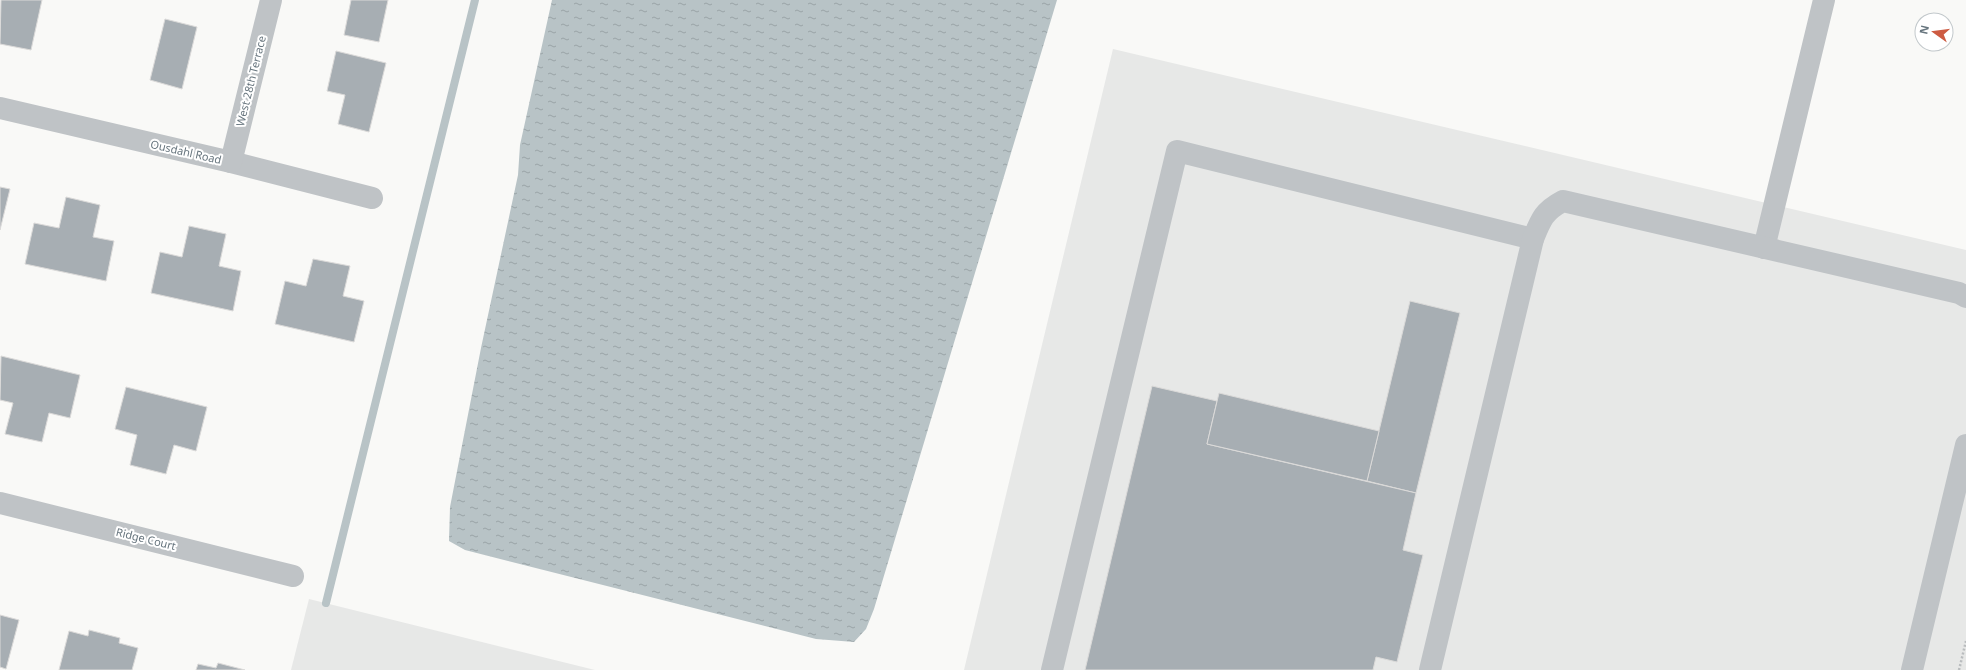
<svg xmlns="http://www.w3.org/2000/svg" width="1966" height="670" font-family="'Noto Sans',sans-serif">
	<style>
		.built { fill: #e7e8e7 }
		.water { fill: url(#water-ripples) }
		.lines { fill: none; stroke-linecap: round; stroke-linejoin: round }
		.stream { stroke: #b8c3c6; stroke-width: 8 }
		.building { fill: #a7aeb3; stroke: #dbdad9 }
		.path { stroke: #b9bcbe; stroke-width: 2.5; stroke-dasharray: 2 2; stroke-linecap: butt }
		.minor { stroke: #bfc3c6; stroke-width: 22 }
		.labels { text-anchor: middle; stroke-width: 4; stroke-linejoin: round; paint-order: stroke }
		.street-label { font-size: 11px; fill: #67757e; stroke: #fff }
	</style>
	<defs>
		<pattern id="water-ripples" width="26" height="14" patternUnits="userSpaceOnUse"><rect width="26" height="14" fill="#b8c3c6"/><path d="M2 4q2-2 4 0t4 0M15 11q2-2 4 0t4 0" fill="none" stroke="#99a3a6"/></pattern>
	</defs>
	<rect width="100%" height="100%" fill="#f9f9f7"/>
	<g class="built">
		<polygon points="1113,49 1966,250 1966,670 964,670"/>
		<polygon points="309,599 595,670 291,670"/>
	</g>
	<polygon class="water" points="552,0 1057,0 874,609 866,629 854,642 816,639 465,550 449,541 450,507 481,348 518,175 520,145"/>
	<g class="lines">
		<polyline class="stream" points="326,603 475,0"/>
	</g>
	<g class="building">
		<polygon points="1,0 42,0 31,50 0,44"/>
		<polygon points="351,0 388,0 379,42 344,35"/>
		<polygon points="165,19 197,27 182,89 150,80"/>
		<polygon points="336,51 386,63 369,132 338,124 345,95 327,91"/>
		<polygon points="0,187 10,189 0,230"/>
		<polygon points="66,197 100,205 93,237 114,241 106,281 25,264 34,223 59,228"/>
		<polygon points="189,226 226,234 219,266 241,271 233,311 151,293 160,252 182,257"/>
		<polygon points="313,259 350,266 343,296 364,301 354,342 275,324 285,281 306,286"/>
		<polygon points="1410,301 1460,313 1416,493 1367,481"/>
		<polygon points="1,356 80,375 70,418 49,413 42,442 5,434 13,403 0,400"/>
		<polygon points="1152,386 1217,401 1207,444 1416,493 1403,550 1423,555 1397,662 1376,657 1373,670 1085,670"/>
		<polygon points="126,387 207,407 196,451 174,445 166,474 130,465 137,435 115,429"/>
		<polygon points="1219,393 1379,431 1367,481 1207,444"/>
		<polygon points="0,615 19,620 6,669 0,667"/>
		<polygon points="89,630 120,638 119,643 138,648 132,670 59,670 69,631 88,636"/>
		<polygon points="218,663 245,670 196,670 198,664 216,668"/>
	</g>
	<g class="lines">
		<polyline class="path" points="1959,670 1966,641"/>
		<g class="minor">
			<polyline points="0,108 231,162 372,198"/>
			<polyline points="231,162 271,0"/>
			<polyline points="1764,248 1824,0"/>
			<polyline points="0,503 293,576"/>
			<polyline points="1052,670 1177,151 1533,239"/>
			<path d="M 1430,670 L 1533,239 C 1541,219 1544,211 1563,201 L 1959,293 L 1966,297"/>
			<polyline points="1912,670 1966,445"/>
		</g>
	</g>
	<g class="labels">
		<g class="street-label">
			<text transform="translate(251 81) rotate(-76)" y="4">West 28th Terrace</text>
			<text transform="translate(186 152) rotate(13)" y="4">Ousdahl Road</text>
			<text transform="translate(146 539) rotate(14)" y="4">Ridge Court</text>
		</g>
	</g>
	<g transform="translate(1934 32) rotate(284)"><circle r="19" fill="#ffffff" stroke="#c2c8cb"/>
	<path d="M0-3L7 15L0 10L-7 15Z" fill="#cd5b42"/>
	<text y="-6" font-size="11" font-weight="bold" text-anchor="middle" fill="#67757e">N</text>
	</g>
</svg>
